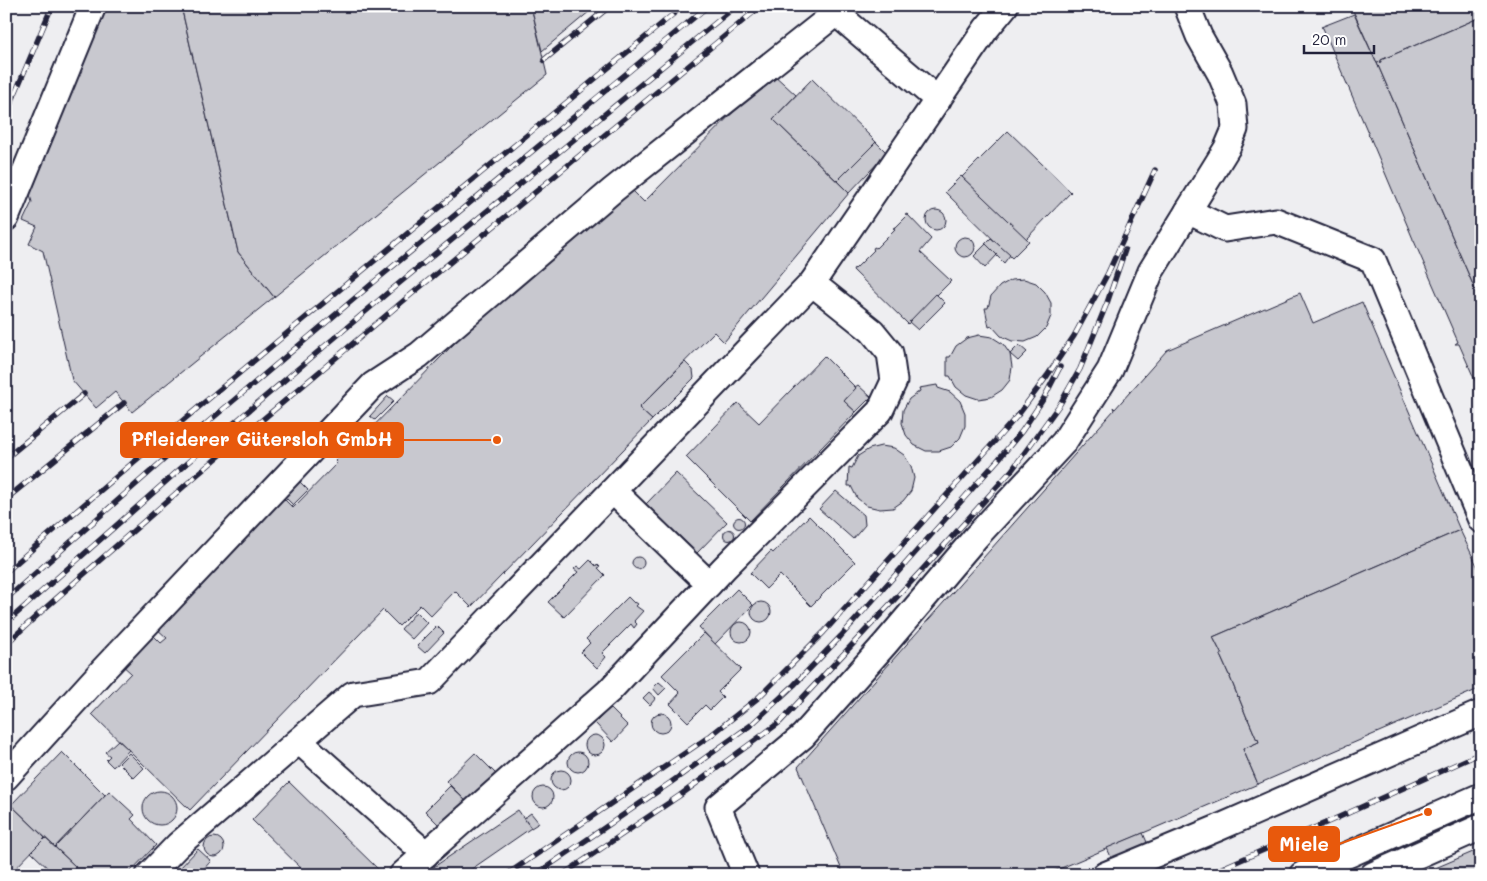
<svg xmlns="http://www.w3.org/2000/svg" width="1487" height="881" font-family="Mali,sans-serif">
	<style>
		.built { fill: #eeeef1 }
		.building { fill: #c8c8cf; stroke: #22223b }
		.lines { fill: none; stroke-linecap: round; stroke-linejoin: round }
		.minor-casing { stroke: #22223b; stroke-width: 29 }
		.minor { stroke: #fff; stroke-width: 25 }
		.rail-casing { stroke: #22223b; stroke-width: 5.5 }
		.rail { stroke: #fff; stroke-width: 4; stroke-dasharray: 11; stroke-linecap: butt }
		.leader { fill: none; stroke: #e8590c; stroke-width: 2 }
		.callout-dot { fill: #e8590c; stroke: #fff; stroke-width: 2 }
		.callout { fill: #e8590c; stroke: #e8590c; stroke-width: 2 }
		.callout-label { font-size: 19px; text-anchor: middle; font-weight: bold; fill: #fff }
	</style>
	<rect width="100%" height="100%" fill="#fff"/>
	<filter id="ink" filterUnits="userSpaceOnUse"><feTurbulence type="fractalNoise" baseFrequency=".02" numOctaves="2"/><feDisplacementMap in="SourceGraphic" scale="10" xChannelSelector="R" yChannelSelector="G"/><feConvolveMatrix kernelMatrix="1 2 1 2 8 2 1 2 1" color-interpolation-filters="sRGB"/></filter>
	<g filter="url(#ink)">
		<polygon class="built" points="18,6 1481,6 1481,875 6,875 6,30"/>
		<g class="building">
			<polygon points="106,6 181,6 238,252 274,297 132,412 115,392 96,408 72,380 43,251 29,244 37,227 23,221 32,202 28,189"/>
			<polygon points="181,6 531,6 547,75 274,297 238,252"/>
			<polygon points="531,6 596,6 542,51"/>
			<polygon points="1351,6 1481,6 1481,17 1381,60 1381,62 1377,64"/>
			<polygon points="1354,14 1376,62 1377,63 1481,303 1481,396 1480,397 1479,395 1481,394 1459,344 1455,344 1458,342 1414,241 1413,241 1413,239 1370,137 1368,135 1369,135 1344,77 1343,77 1342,76 1343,75 1323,28 1321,27"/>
			<polygon points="1481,17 1481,303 1377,63 1381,62 1381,60"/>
			<polygon points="772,73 796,95 773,119 849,193 724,342 714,332 639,408 652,420 471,607 455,591 431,616 420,605 399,626 383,610 190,810 92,714 131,673 121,664 151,633 161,643 167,638 156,628 283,498 293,508 337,463 335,461 351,445 353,447 528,268 535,274 609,199 626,184 644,202"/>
			<polygon points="812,79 876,142 837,181 773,119"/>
			<polygon points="1008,131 1071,192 1026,239 962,177"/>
			<polygon points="876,142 887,153 849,193 837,181"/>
			<polygon points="961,176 1029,241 1012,258 945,192"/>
			<circle cx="936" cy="220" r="10"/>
			<polygon points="907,214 931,239 920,252 951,281 908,324 853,270 854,268 855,269 874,250 873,249 874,247 876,248 895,229 893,228 896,227 907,216 905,215"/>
			<circle cx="965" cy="247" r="10"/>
			<polygon points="991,238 1010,255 1004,263 985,244"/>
			<polygon points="986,244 997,255 985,268 974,256"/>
			<polygon points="1024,279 1036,283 1045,292 1051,303 1051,316 1046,328 1037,337 1025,342 1012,341 1001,336 992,326 989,327 985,308 988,308 991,296 1000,286 1011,280"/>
			<polygon points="1300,293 1313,323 1362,302 1460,530 1213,637 1222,655 1220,655 1229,675 1231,676 1230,677 1238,697 1239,696 1240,698 1239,698 1247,718 1249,719 1248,719 1257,740 1258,739 1259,742 1243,749 1258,784 1045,875 844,875 798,767 1114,410 1113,407 1115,409 1167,350"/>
			<polygon points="936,294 945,303 918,330 909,322"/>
			<polygon points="979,335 992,337 1003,344 1010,354 1012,367 1010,380 1002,390 991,397 978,399 966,395 956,387 950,376 947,376 947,357 950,357 956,346 967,338"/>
			<polygon points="1019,345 1027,352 1018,361 1010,354"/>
			<polygon points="824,356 856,388 844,401 856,412 750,521 686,457 738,403 759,423"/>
			<polygon points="685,362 693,370 694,378 652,420 639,408"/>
			<polygon points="858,385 871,397 856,412 844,401 856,388 855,387"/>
			<polygon points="937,385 938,388 950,392 960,401 965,413 965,426 960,438 951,447 939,451 926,451 914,445 906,435 902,423 903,410 909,399 920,391 919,388"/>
			<polygon points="388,396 394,401 375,420 370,416"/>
			<polygon points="881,446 894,448 904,455 911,466 914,478 911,491 903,501 893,508 880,509 867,506 857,498 851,486 848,486 849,467 852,468 858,456 869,449"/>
			<polygon points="676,473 727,522 697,553 646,504"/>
			<polygon points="298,480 308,490 293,505 283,495"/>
			<polygon points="836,491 864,515 865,525 853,539 819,509"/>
			<polygon points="809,516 855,562 811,606 780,575 766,589 750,573 771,551 773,553"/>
			<circle cx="739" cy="523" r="5.5"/>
			<circle cx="729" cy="535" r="5.5"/>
			<polygon points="1460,530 1481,574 1481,688 1258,784 1243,749 1259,742 1258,739 1257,740 1248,719 1249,719 1247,718 1239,698 1240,698 1239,696 1238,697 1230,677 1231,676 1229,675 1220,655 1222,655 1213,637"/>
			<circle cx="638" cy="563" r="6"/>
			<polygon points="590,560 596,566 597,564 600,567 598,568 605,575 564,617 548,602 578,572 574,569 577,566 581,569"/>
			<polygon points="737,589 753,605 715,644 699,627"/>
			<polygon points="628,597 634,603 635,602 638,604 636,606 643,611 634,621 637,624 634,628 631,624 602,653 606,657 597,668 581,652 590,643 586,639"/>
			<circle cx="761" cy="612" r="10"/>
			<polygon points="416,612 427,623 412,639 401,629"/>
			<circle cx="741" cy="632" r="10"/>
			<polygon points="437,626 444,633 425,653 417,646"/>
			<polygon points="704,633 741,669 718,692 723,697 710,710 705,705 688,722 670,704 680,693 662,675"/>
			<polygon points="659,682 666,688 659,695 653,688"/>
			<polygon points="649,692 656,698 650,705 643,698"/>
			<polygon points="610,708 628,726 613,742 595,723"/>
			<circle cx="661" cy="723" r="10"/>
			<circle cx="595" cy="745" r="10"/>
			<polygon points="118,740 129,750 113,767 106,760 110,756 105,752"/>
			<circle cx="578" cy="762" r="10"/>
			<polygon points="62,752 105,795 55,847 11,805"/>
			<polygon points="129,753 144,768 134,778 119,763"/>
			<polygon points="475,753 498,776 470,805 446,781"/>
			<circle cx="561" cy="780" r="10"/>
			<polygon points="289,782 380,871 376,875 308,875 252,820"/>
			<polygon points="450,786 470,805 444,830 425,811"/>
			<circle cx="543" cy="797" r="10"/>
			<circle cx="160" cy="808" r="17"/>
			<polygon points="109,791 135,815 131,819 156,845 127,875 68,875 76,867 55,847"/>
			<polygon points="11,805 45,838 9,875 6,875 6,810"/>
			<polygon points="518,810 531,828 463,875 422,875"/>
			<polygon points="531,813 539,823 531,828 524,818"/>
			<polygon points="1143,833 1161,875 1119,875 1107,848"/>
			<circle cx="214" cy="847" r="10"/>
			<polygon points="45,838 76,867 68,875 55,875 31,852"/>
			<polygon points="1481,838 1481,875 1419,875 1480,849 1476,840"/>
			<polygon points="198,849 211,861 198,875 183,875 178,870"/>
		</g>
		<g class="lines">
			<g class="minor-casing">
				<g id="minor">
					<polyline points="1188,211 1225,229 1276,221 1373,260 1481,520"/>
					<polyline points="6,218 93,6"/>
					<polyline points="613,491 709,584"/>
					<polyline points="299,741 426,854"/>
					<polyline points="6,777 103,670 373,385 419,355 613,190 836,13 938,100"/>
					<polyline points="149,875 178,845 353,694 429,682 812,283 986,29 1005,6"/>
					<polyline points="402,875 609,691 724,568 880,411 894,381 890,353 872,331 812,283"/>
					<polyline points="746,875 718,807 803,736 885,644 976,537 1064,442 1110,370 1151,271 1227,148 1235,129 1233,104 1220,73 1199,36 1187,6"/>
					<polyline points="1105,875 1218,828 1481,713"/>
					<polyline points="1302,875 1481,796"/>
					<polyline points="1373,875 1481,827"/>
				</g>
			</g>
			<use href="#minor" class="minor"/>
			<g class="rail-casing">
				<g id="rail">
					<polyline points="544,60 610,6"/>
					<polyline points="6,115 52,6"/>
					<polyline points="6,458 84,394"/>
					<polyline points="6,499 124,403"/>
					<path d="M 6,572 C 228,378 457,194 683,6"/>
					<polyline points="6,599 176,449 380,277 708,6"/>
					<polyline points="6,623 188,462 391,290 736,6"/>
					<polyline points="6,644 42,611 198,474 402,302 761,6"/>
					<polyline points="506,875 710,736 759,697 824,632 988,449 1018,415 1047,376 1074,336 1108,273 1155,170"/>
					<polyline points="535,875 670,783 751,725 794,685 841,636 997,461 1022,431 1044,398 1060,367"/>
					<polyline points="562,875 679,796 780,722 923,569 1012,470 1060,404 1080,369 1107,303 1125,250"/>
					<polyline points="1206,875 1337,818 1481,753"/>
				</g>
			</g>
			<use href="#rail" class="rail"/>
		</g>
	</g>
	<path class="leader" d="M497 440L403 440M1428 812L1339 844"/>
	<g class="callout-dot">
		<circle cx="497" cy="440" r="5"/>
		<circle cx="1428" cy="812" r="5"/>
	</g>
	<g class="callout">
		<rect x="121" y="423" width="282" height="34" rx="5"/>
		<rect x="1269" y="827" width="70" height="34" rx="5"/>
	</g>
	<g class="callout-label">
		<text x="262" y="446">Pfleiderer Gütersloh GmbH</text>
		<text x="1304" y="851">Miele</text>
	</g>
	<rect width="1487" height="881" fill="none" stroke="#fff" stroke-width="25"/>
	<rect x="12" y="12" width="1462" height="856" fill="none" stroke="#22223b" stroke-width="2" filter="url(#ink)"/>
	<path d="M1304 45v8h70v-8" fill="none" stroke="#22223b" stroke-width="2.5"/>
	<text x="1312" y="45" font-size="15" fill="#22223b" stroke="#ffffff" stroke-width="4" paint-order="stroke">20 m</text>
</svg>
